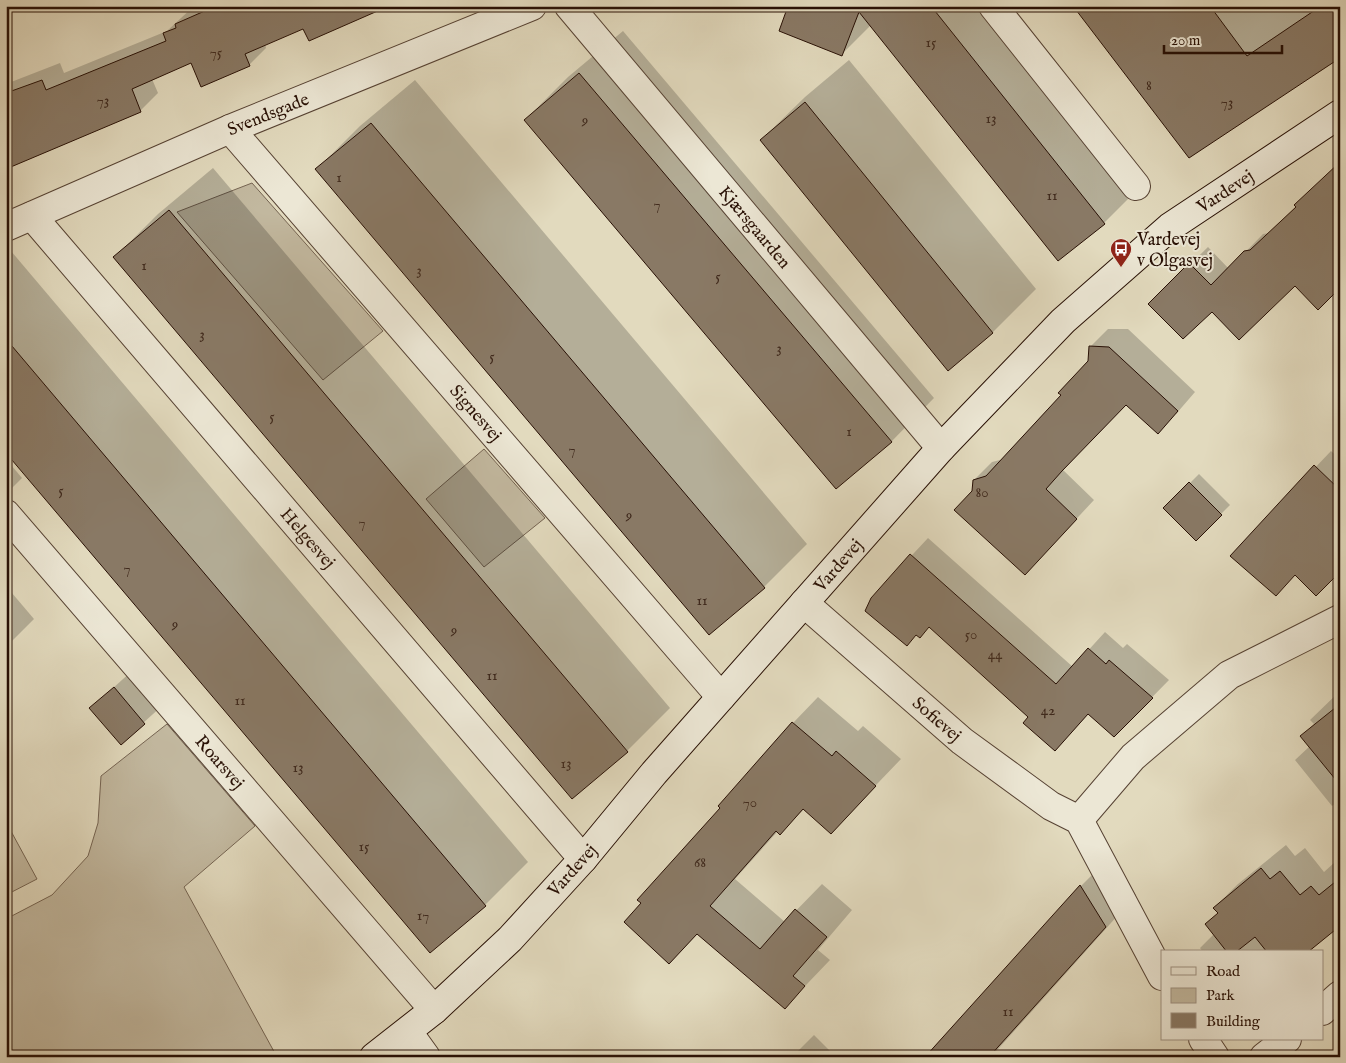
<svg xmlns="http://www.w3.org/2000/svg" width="1346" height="1063" font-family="'IM FELL English',serif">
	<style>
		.green { fill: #c2b89f; stroke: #756452 }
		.shadow { fill: #0003 }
		.building { fill: #897965; stroke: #281005 }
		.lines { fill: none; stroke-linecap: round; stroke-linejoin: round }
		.street-casing { stroke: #564233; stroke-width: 30 }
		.secondary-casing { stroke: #281005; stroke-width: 30 }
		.street { stroke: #ece7d5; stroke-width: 28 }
		.secondary { stroke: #ece7d5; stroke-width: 28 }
		.labels { text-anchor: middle; stroke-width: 4; stroke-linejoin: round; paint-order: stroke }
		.number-label { font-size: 15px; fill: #402a1d }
		.street-label { font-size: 18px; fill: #281005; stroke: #ece7d5 }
		.poi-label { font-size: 18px; fill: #281005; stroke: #ece7d5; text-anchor: start }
	</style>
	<rect width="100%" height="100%" fill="#e2dabe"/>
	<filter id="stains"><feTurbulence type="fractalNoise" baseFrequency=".004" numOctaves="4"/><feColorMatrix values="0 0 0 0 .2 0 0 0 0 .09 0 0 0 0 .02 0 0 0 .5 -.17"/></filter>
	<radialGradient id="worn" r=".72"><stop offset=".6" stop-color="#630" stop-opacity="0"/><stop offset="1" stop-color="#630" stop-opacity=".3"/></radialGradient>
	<g class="green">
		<polygon points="252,183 383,331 323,380 177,212"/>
		<polygon points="484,449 545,518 484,567 426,499"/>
		<polygon points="167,724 255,826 184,887 277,1057 6,1057 6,919 52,895 88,856 98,823 101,776"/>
		<polygon points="6,822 37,879 6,895"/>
	</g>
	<g class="shadow">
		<polygon points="194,6 370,6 304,27 265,44 266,48 249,65 192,61 152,79 158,93 140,111 6,169 6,84 60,63 64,73 167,31"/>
		<polygon points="789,6 1009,6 1147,180 1104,223 1058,259 871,25 842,54"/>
		<polygon points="1075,6 1340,6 1190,157"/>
		<polygon points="623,31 934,398 891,442 525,120 568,77"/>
		<polygon points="849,60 1036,289 993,332 948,369 761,140 805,97"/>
		<polygon points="415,80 807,544 764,587 317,169 360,126"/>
		<polygon points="1340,163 1295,285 1212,310 1150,304 1208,247 1229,269 1263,234 1269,233"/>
		<polygon points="213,168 670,708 627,751 115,257 158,214"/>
		<polygon points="11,251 528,862 485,905 430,951 6,451 6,255"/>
		<polygon points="1108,329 1128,329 1195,392 1176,414 1127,403 1081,451 1063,470 1094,500 1025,574 973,491 974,480 992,462 1004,459 1063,395 1089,362 1090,347"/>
		<polygon points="1331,451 1340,459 1340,571 1295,574 1231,556"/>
		<polygon points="6,459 22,478 6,494"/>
		<polygon points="1199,474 1230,505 1196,539 1165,508"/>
		<polygon points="928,538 1073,667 1105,632 1123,648 1127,644 1169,680 1114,736 1089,713 1072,732 1030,717 930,626 872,598"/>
		<polygon points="6,586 34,619 6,647"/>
		<polygon points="133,670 163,705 121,743 91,708"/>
		<polygon points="1340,691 1340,800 1332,806 1295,760 1310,746 1302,736 1314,724 1310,720"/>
		<polygon points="818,697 858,731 863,726 901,759 831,832 804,809 780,833 778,831 735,879 785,922 822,884 852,910 818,950 830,960 785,1007 698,933 669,963 722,808 793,723"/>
		<polygon points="1286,845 1295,856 1305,848 1324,872 1335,862 1340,868 1340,924 1306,952 1203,952 1200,948 1214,934 1206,924 1219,912 1214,908 1238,884"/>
		<polygon points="1112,855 1136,895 991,1057 926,1057 1081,886"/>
		<polygon points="814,1035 836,1057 792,1057"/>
		<polygon points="444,1051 448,1057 436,1057"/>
	</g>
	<g class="building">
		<polygon points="216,6 389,6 309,41 303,29 245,54 250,66 201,87 191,63 132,89 141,112 6,169 6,93 42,80 46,90 166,41 163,33 176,28 175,24"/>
		<polygon points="788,6 931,6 1105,224 1058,261 859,12 842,56 779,31"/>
		<polygon points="1073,6 1210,6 1247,56 1321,6 1340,6 1340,58 1189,158"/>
		<polygon points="579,73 892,442 836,489 524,120"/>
		<polygon points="805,102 993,333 948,371 760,140"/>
		<polygon points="371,123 765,588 709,635 315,169"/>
		<polygon points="1340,162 1340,288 1318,310 1295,286 1239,340 1212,312 1183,339 1148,304 1189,263 1211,285 1244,251 1250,250 1296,207 1294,205"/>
		<polygon points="169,210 628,752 572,799 113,257"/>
		<polygon points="6,339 486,906 430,953 6,453"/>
		<polygon points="1089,346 1109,347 1178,411 1158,434 1126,405 1062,471 1046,489 1077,519 1025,575 954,510 972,491 973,480 986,476 1061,395 1058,393 1088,361"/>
		<polygon points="1314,465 1340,490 1340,572 1316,596 1295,575 1276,596 1230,556"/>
		<polygon points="1189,482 1222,515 1196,541 1163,508"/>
		<polygon points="910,554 1056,684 1088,648 1106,664 1109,660 1153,698 1114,737 1088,714 1055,751 1023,723 1028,717 929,627 920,638 916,635 907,646 865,611 871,598"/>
		<polygon points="114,687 145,724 121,745 89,708"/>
		<polygon points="1340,704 1340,785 1300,736"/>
		<polygon points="792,722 832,756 836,751 876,786 831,834 803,809 780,835 776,831 710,906 760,949 795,909 827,937 793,976 805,986 785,1009 697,934 669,964 624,922 641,903 637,900 720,808 718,806"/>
		<polygon points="1261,868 1270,879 1280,871 1300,895 1311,886 1319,895 1340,878 1340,926 1308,952 1267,952 1255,937 1236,952 1227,952 1205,924 1218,913 1213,908"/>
		<polygon points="1080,885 1106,927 989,1057 925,1057"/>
	</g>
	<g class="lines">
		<g class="street-casing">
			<g id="street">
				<polyline points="569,6 941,448"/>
				<polyline points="993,6 1136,186"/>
				<polyline points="230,129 721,697"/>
				<polyline points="32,216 583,859"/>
				<polyline points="6,227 230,129 532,6"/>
				<polyline points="6,514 434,1010"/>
				<polyline points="804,603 962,741 1051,806 1079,820 1162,976"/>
				<polyline points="1079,820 1133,757 1229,675 1340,619"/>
				<polyline points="1322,1011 1340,995"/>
				<polyline points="408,1032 426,1057"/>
				<polyline points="1203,1039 1215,1057"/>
				<polyline points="1264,1057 1287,1039"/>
			</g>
		</g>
		<g class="secondary-casing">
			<polyline id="secondary" points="374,1057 434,1010 510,939 583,859 654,773 941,448 1063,321 1170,227 1340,114"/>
		</g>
		<use href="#street" class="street"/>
		<use href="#secondary" class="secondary"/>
	</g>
	<defs>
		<g id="bus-pin" transform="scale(1.125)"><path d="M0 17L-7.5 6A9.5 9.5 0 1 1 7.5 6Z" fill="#8f2418" stroke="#ece7d5"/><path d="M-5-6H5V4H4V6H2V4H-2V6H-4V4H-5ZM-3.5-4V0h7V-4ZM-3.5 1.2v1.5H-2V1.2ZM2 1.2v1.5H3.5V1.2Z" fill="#fff"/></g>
	</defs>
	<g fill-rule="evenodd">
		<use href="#bus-pin" x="1121" y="249"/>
	</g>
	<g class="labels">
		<g class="number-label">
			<text x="931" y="47">15</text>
			<text x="216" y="57">75</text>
			<text x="1149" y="90">8</text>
			<text x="103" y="105">73</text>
			<text x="1227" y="107">73</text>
			<text x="991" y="123">13</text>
			<text x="585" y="125">9</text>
			<text x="339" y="182">1</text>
			<text x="1052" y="200">11</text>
			<text x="657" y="209">7</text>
			<text x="144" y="270">1</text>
			<text x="419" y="275">3</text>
			<text x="718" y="281">5</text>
			<text x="202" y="339">3</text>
			<text x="779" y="353">3</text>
			<text x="492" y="361">5</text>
			<text x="272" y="421">5</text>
			<text x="849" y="436">1</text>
			<text x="572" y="454">7</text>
			<text x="61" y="495">5</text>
			<text x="982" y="497">80</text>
			<text x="629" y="520">9</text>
			<text x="362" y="527">7</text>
			<text x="127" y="573">7</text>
			<text x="702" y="605">11</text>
			<text x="175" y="629">9</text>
			<text x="454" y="635">9</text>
			<text x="971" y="639">50</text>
			<text x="995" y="659">44</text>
			<text x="492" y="680">11</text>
			<text x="240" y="705">11</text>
			<text x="1048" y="715">42</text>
			<text x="566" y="768">13</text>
			<text x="298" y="772">13</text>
			<text x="750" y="807">70</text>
			<text x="364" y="851">15</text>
			<text x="700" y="867">68</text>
			<text x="423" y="920">17</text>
			<text x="1008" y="1016">11</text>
		</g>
		<g class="street-label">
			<text transform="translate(268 114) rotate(-22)" y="6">Svendsgade</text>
			<text transform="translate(1225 191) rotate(-33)" y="6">Vardevej</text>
			<text transform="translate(755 227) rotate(50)" y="6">Kjærsgaarden</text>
			<text transform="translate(476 413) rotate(49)" y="6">Signesvej</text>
			<text transform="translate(308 538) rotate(49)" y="6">Helgesvej</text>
			<text transform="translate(838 565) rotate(-49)" y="6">Vardevej</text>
			<text transform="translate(937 719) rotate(41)" y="6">Sofievej</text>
			<text transform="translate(220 762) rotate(49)" y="6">Roarsvej</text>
			<text transform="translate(572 870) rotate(-48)" y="6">Vardevej</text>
		</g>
		<g class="poi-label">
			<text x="1137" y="245">Vardevej<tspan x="1137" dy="21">v Olgasvej</tspan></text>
		</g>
	</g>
	<rect width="1346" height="1063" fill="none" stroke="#e2dabe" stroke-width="25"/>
	<rect x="8" y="8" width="1331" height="1048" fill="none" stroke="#281005" stroke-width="2.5"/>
	<rect x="12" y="12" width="1321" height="1038" fill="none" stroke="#281005"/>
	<rect x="1161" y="950" width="162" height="90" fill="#ece7d5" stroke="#9e9182"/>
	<rect x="1171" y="967" width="25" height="8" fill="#ece7d5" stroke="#9e9182"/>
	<text x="1206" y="976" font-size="15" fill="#281005">Road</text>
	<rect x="1171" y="988" width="25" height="15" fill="#c2b89f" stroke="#9e9182"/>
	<text x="1206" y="1000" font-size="15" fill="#281005">Park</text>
	<rect x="1171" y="1013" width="25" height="15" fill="#897965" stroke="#9e9182"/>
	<text x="1206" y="1026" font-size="15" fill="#281005">Building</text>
	<path d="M1164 45v8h118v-8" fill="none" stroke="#281005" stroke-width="2.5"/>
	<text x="1171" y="45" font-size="15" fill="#281005" stroke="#ece7d5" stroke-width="4" paint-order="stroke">20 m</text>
	<rect width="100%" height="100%" filter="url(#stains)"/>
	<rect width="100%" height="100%" fill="url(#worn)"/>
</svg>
